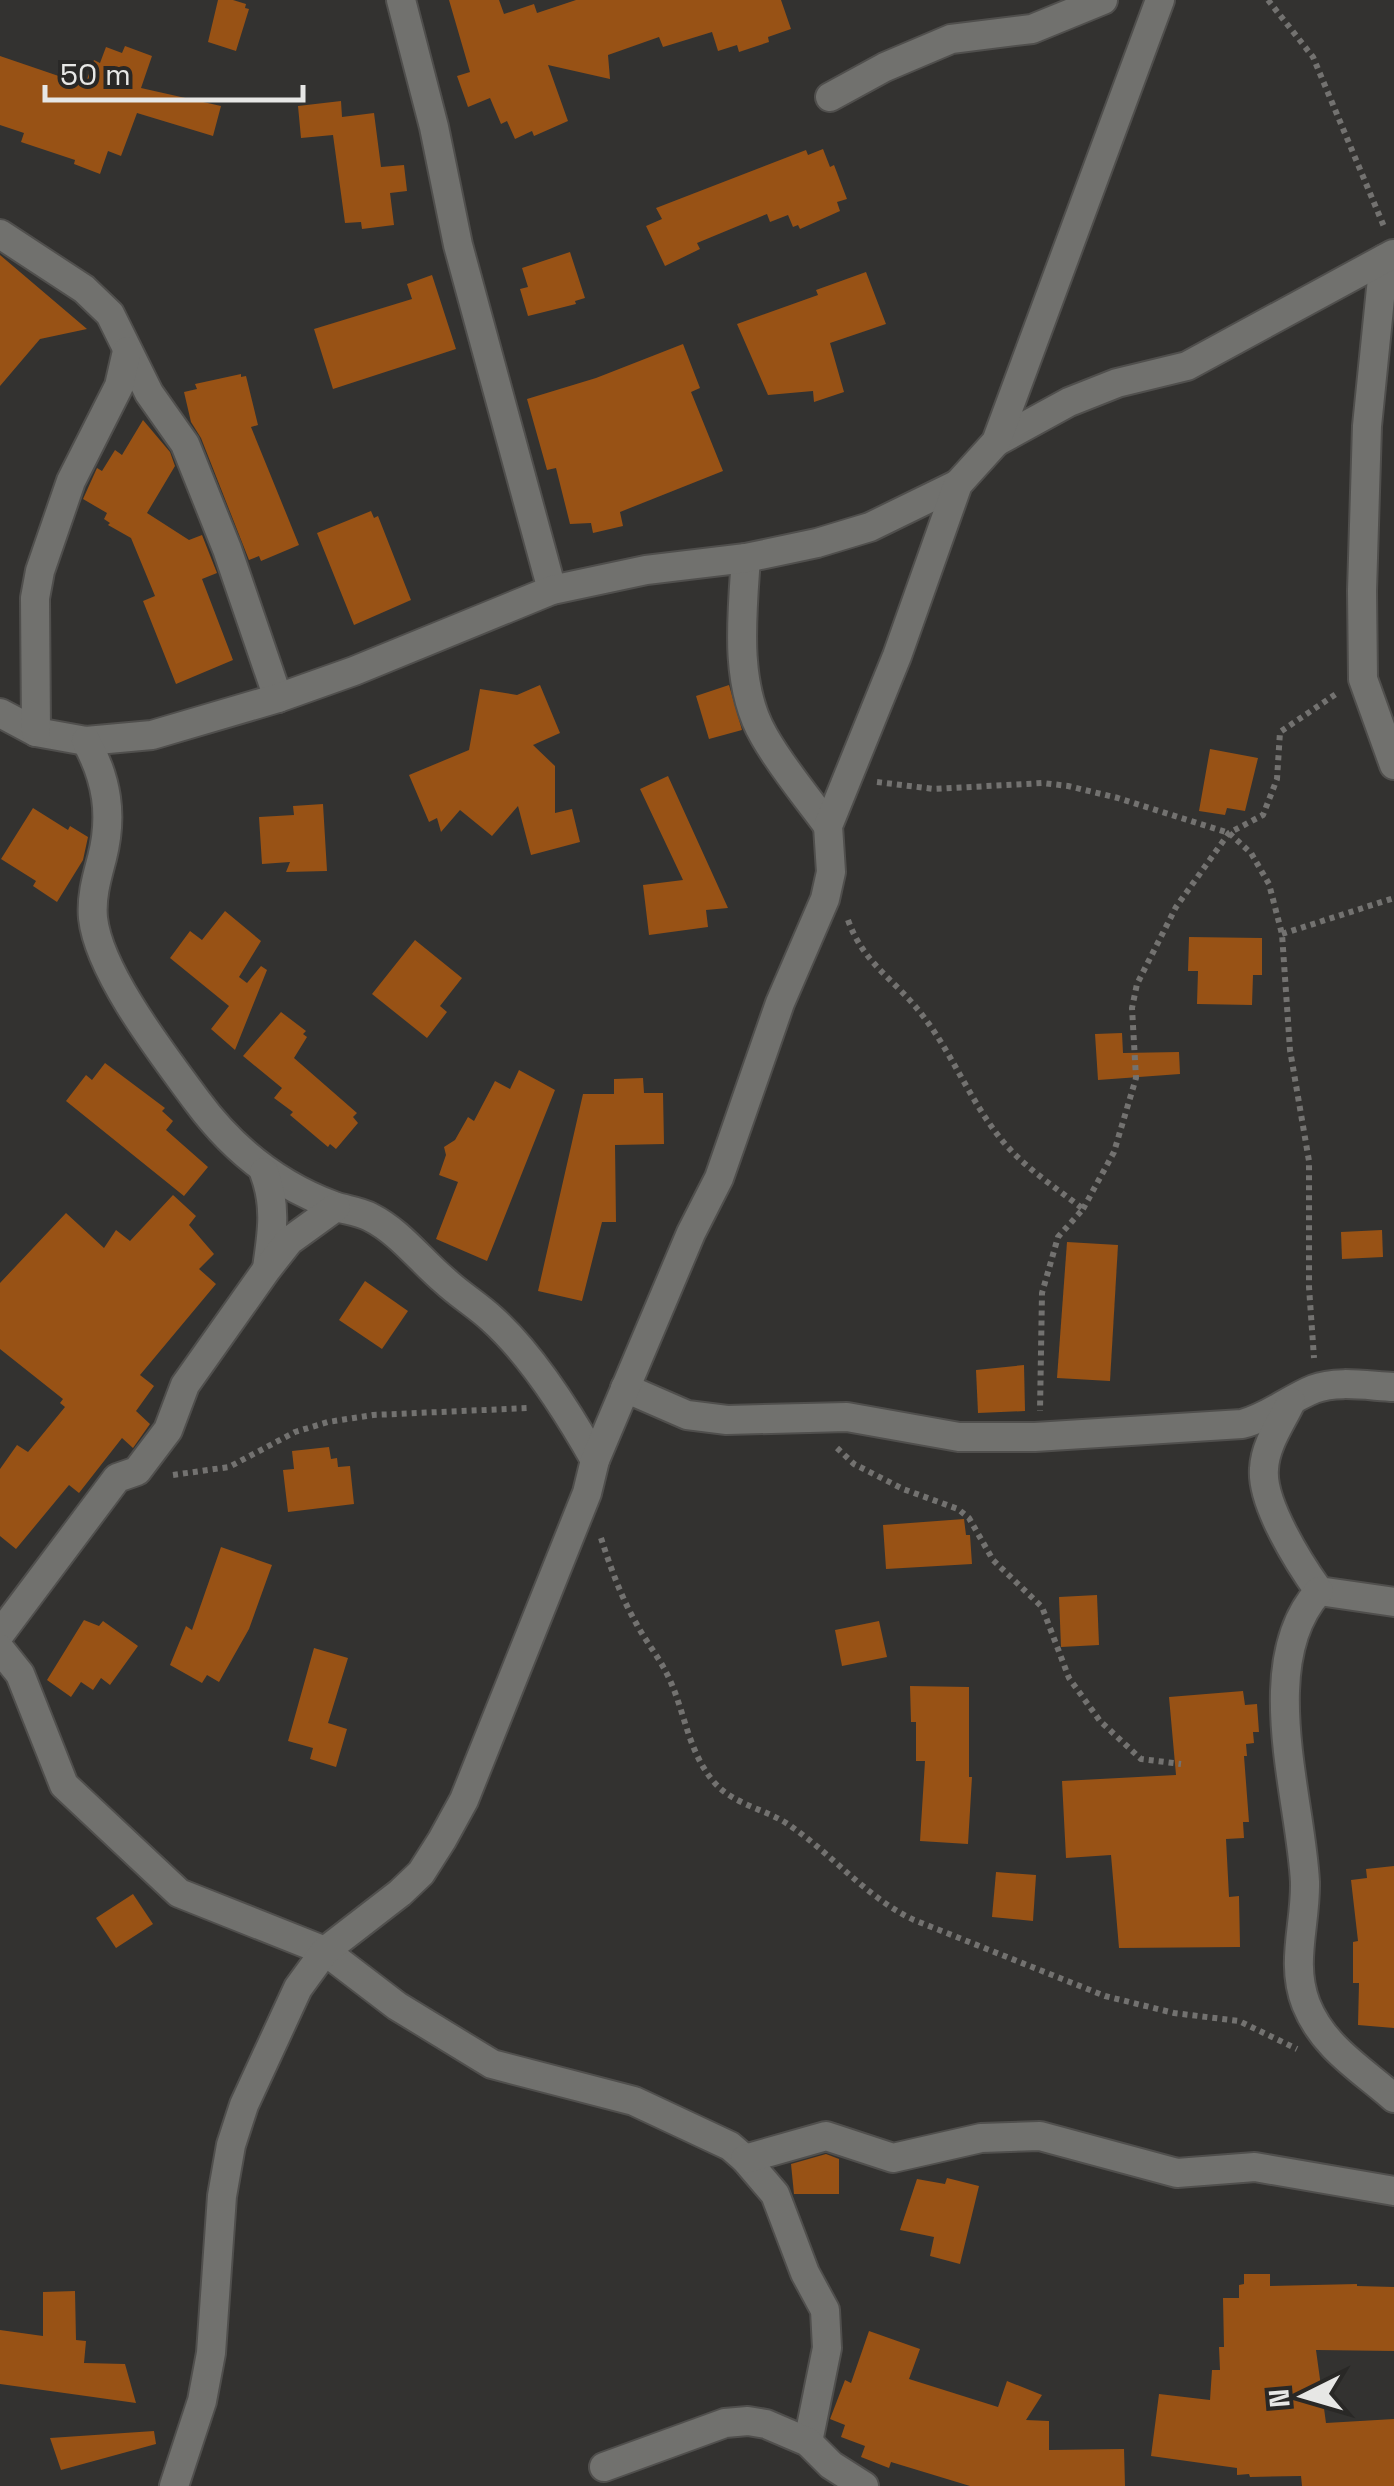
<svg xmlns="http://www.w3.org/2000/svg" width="1394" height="2486" font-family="'Space Grotesk',sans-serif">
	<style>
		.building { fill: #985215 }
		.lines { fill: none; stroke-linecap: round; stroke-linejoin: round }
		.minor-casing { stroke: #504f4d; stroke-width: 32 }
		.path { stroke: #737270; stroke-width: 6; stroke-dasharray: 5 5; stroke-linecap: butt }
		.minor { stroke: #71716e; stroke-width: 28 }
	</style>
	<rect width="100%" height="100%" fill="#333230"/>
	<g class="building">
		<polygon points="218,0 233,0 246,4 245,8 249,9 236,51 208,42"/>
		<polygon points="449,0 499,0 504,14 534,4 537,13 576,0 781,0 791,29 768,37 769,42 739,52 737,45 718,51 712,32 663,47 659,37 608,55 610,79 548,65 568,121 534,136 532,131 515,139 507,121 501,124 490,98 468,107 457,76 470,72"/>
		<polygon points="125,46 152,56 141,88 221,106 213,136 137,113 121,156 108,151 100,174 74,164 75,160 21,142 24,133 0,125 0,56 85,85 94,60 100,63 106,47 122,53"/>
		<polygon points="341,101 342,117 374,113 381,167 404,165 407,191 390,193 394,225 362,229 361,222 345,223 333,135 301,138 298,106"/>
		<polygon points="823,149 830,167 834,165 847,199 837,202 840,211 800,229 798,225 793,227 788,215 770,222 767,214 697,243 700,249 665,266 646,226 662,219 656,208 806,150 808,155"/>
		<polygon points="570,252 585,298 575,301 576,304 528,316 520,289 528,287 522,268"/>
		<polygon points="0,255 87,329 40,339 0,386"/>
		<polygon points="866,272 886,324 830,343 844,392 814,402 813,391 768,395 737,324 818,295 816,290"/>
		<polygon points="432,275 456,349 333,389 314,329 412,299 407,284"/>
		<polygon points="683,344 700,388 691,392 723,471 620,512 623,526 593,533 591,523 570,524 556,468 547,470 527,399 596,378"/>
		<polygon points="241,374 241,377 246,376 258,425 251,427 299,545 261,561 259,556 249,560 201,438 191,422 184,392 197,389 195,384"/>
		<polygon points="143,420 170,452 175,466 147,513 189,540 202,535 217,573 202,579 233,660 176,684 143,601 155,596 131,538 108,525 110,523 104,519 107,513 83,499 97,468 102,471 115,450 122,455"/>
		<polygon points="371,511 374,518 378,516 411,600 354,625 317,533"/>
		<polygon points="540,685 560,733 533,745 555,766 555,813 572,809 580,842 531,855 518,806 492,836 460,810 441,832 437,818 429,822 409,775 469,750 480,689 517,695"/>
		<polygon points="729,685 742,730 709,739 696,696"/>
		<polygon points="1210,749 1258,758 1245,811 1227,808 1225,815 1199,811"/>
		<polygon points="668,776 728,908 706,910 708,927 649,935 643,885 683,880 640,789"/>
		<polygon points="323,804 327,871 286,872 290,862 262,864 259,817 294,815 293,806"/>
		<polygon points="33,808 68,830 70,826 88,837 83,860 57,902 33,886 36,881 1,859"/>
		<polygon points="225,911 261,941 239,977 247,983 261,966 267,970 235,1050 211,1029 229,1006 170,958 190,931 202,940"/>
		<polygon points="1189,937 1262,938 1262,975 1253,975 1252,1005 1197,1004 1198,971 1188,971"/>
		<polygon points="415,940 462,978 440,1006 447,1012 427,1038 372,994"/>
		<polygon points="281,1012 306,1031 303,1034 307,1037 294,1058 357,1113 353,1117 358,1123 336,1149 330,1144 328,1147 290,1115 293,1112 274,1098 282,1088 243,1056"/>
		<polygon points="1122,1033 1123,1053 1179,1052 1180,1074 1098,1080 1095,1034"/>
		<polygon points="105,1063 165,1108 162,1111 173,1121 166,1130 208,1167 184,1196 66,1101 86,1075 92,1080"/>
		<polygon points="519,1070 555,1090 487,1261 436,1239 458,1182 439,1175 446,1155 444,1147 455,1140 468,1117 474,1121 495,1081 510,1089"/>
		<polygon points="643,1078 644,1093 663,1093 664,1144 615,1145 616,1222 602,1222 582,1301 538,1291 583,1094 614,1094 614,1079"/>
		<polygon points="173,1195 196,1216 189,1225 214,1254 199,1269 216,1284 140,1375 154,1386 136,1411 150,1424 133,1448 122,1438 79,1493 69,1485 16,1549 0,1536 0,1469 17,1445 28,1452 65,1407 60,1403 63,1399 0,1349 0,1283 66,1213 104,1248 116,1230 130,1241"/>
		<polygon points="1382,1230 1383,1257 1342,1259 1341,1232"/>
		<polygon points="1067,1242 1118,1245 1110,1381 1057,1378"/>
		<polygon points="365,1281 408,1311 382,1349 339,1320"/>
		<polygon points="1024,1365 1025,1411 978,1413 976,1370"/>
		<polygon points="329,1447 331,1459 337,1458 338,1467 350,1466 354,1504 288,1512 283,1470 294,1469 292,1451"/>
		<polygon points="964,1519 966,1535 970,1535 972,1564 886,1569 883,1525"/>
		<polygon points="221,1547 272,1565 249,1629 219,1682 207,1675 202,1683 170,1665 186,1626 192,1630"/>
		<polygon points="1097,1595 1099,1645 1061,1647 1059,1597"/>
		<polygon points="84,1620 99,1626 103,1621 138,1646 110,1685 101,1678 93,1690 81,1682 71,1697 47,1680"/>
		<polygon points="879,1621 887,1657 842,1666 835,1630"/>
		<polygon points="314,1648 348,1658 328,1723 347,1729 336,1767 310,1759 313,1748 288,1741"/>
		<polygon points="910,1686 969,1687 969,1777 972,1777 968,1844 920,1841 925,1761 916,1761 916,1722 911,1722"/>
		<polygon points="1243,1691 1245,1705 1257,1704 1259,1732 1253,1732 1254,1743 1246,1744 1247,1756 1244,1756 1249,1822 1243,1822 1244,1838 1226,1839 1229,1897 1239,1896 1240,1947 1119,1948 1111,1855 1066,1858 1062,1781 1176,1775 1169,1697"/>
		<polygon points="1394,1866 1394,2028 1358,2025 1359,1983 1353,1983 1353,1942 1358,1941 1351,1880 1367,1878 1366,1869"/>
		<polygon points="996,1872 1036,1875 1033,1921 992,1917"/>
		<polygon points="133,1894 153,1924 116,1948 96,1918"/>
		<polygon points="826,2154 839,2159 839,2194 794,2194 791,2164"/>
		<polygon points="947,2178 979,2186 960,2264 930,2256 934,2237 900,2230 917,2179 945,2184"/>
		<polygon points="1244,2274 1270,2274 1270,2286 1357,2284 1357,2286 1394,2287 1394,2351 1316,2350 1326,2423 1394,2419 1394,2486 1302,2486 1301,2476 1250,2477 1249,2474 1237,2475 1237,2468 1151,2456 1159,2394 1210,2400 1212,2370 1220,2370 1219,2347 1224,2347 1223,2298 1239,2298 1239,2285 1244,2284"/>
		<polygon points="75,2291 76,2340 86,2341 84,2363 125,2364 136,2403 0,2384 0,2330 43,2336 43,2292"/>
		<polygon points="869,2331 920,2349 909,2379 998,2407 1007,2381 1042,2395 1026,2420 1049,2421 1049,2450 1124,2449 1125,2486 970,2486 891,2462 889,2468 861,2457 865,2446 841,2437 845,2425 830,2419 845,2380 851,2383"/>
		<polygon points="154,2431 156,2444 61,2470 50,2438"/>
	</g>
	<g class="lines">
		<g class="minor-casing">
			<g id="minor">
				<polyline points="401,0 434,127 458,245 552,590"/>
				<polyline points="830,97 885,67 951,39 1032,29 1103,0"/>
				<polyline points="0,234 84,289 110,314 149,393 185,444 227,549 278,698"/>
				<polyline points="1384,259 1367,426 1362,591 1363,679 1394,765"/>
				<polyline points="996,442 1069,402 1117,383 1187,366 1393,254"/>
				<path d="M 746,558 C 742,615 734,685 764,736 C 782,768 807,797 828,826"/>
				<polyline points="0,713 36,732 86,741 152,735 278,698 354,671 552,590 646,570 746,558 817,543 870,527 958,484"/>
				<polyline points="36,732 35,598 40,571 71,481 119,386 127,351"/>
				<path d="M 86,741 C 107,779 113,815 102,858 C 97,877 91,897 93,918 C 99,973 164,1056 197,1101 C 233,1150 277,1185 334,1206 C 345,1210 359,1211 370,1217 C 400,1232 420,1260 445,1281 C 460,1295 477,1305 492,1319 C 532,1355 569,1414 595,1460"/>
				<path d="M 264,1172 C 277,1206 272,1234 267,1268"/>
				<path d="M 625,1388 L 687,1415 L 727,1420 L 847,1417 L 959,1437 L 1035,1437 L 1242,1424 C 1269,1417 1289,1399 1314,1389 C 1337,1380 1369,1386 1394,1387"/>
				<path d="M 1291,1402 C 1281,1423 1265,1445 1264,1469 C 1261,1503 1299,1563 1319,1591 L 1394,1602"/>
				<path d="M 1319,1591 C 1254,1662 1301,1798 1305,1882 C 1306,1924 1290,1963 1306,2004 C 1323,2047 1361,2069 1394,2098"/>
				<polyline points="0,1634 117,1478 137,1471 168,1430 185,1385 267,1269 289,1241 336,1207"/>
				<polyline points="0,1649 20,1674 64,1785 179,1893 325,1951 397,2006 492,2064 634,2101 730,2146 745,2159 775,2194 805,2273 825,2310 827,2348 808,2442"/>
				<polyline points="745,2159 826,2136 893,2158 981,2138 1040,2136 1177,2173 1255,2167 1394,2191"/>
				<polyline points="604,2467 725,2423 748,2421 766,2424 808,2442 831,2465 864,2486"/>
				<polyline points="174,2486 202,2401 211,2353 222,2196 231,2145 244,2105 298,1988 325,1951 400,1893 421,1873 442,1840 464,1800 587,1493 595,1460 691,1233 719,1178 780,1003 825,899 831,872 828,826 897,656 958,484 996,442 1160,0"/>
			</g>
		</g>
		<g class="path">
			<polyline points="1268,0 1313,57 1385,229"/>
			<polyline points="877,782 934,789 1043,783 1068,786 1118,798 1229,833 1251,853 1269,884 1282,934 1290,1050 1309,1161 1309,1287 1314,1358"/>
			<path d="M 848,920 C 864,965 896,980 923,1016 C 954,1056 972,1106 1006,1145 C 1028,1170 1058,1189 1083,1209 L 1058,1237 L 1042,1293 L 1040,1411"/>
			<polyline points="1282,934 1394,898"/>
			<polyline points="1083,1209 1114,1152 1136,1078 1132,1008 1137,984 1176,907 1229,833 1263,815 1277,779 1280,732 1336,694"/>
			<polyline points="837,1448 854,1464 903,1489 958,1509 969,1518 993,1560 1042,1607 1069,1678 1100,1721 1141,1759 1181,1764"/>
			<polyline points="173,1475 229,1467 295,1432 328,1422 373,1415 529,1408"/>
			<path d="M 601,1538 C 610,1566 621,1597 636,1623 C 646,1642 659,1657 668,1676 C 685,1711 687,1749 713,1781 C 734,1806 768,1809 792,1827 C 835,1857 866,1897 914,1920 L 1105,1996 L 1174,2013 L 1239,2021 L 1297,2049"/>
		</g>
		<use href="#minor" class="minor"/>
	</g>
	<g transform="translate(1304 2396) rotate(265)" stroke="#292826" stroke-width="8" paint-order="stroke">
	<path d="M0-8L18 38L0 25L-18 38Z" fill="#e7e7e5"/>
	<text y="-15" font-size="28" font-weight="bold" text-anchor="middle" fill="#e7e7e5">N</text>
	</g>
	<path d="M45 85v15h258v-15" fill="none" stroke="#e7e7e5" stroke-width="5"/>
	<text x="60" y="85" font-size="30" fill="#e7e7e5" stroke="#292826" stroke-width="8" paint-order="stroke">50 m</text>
</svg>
